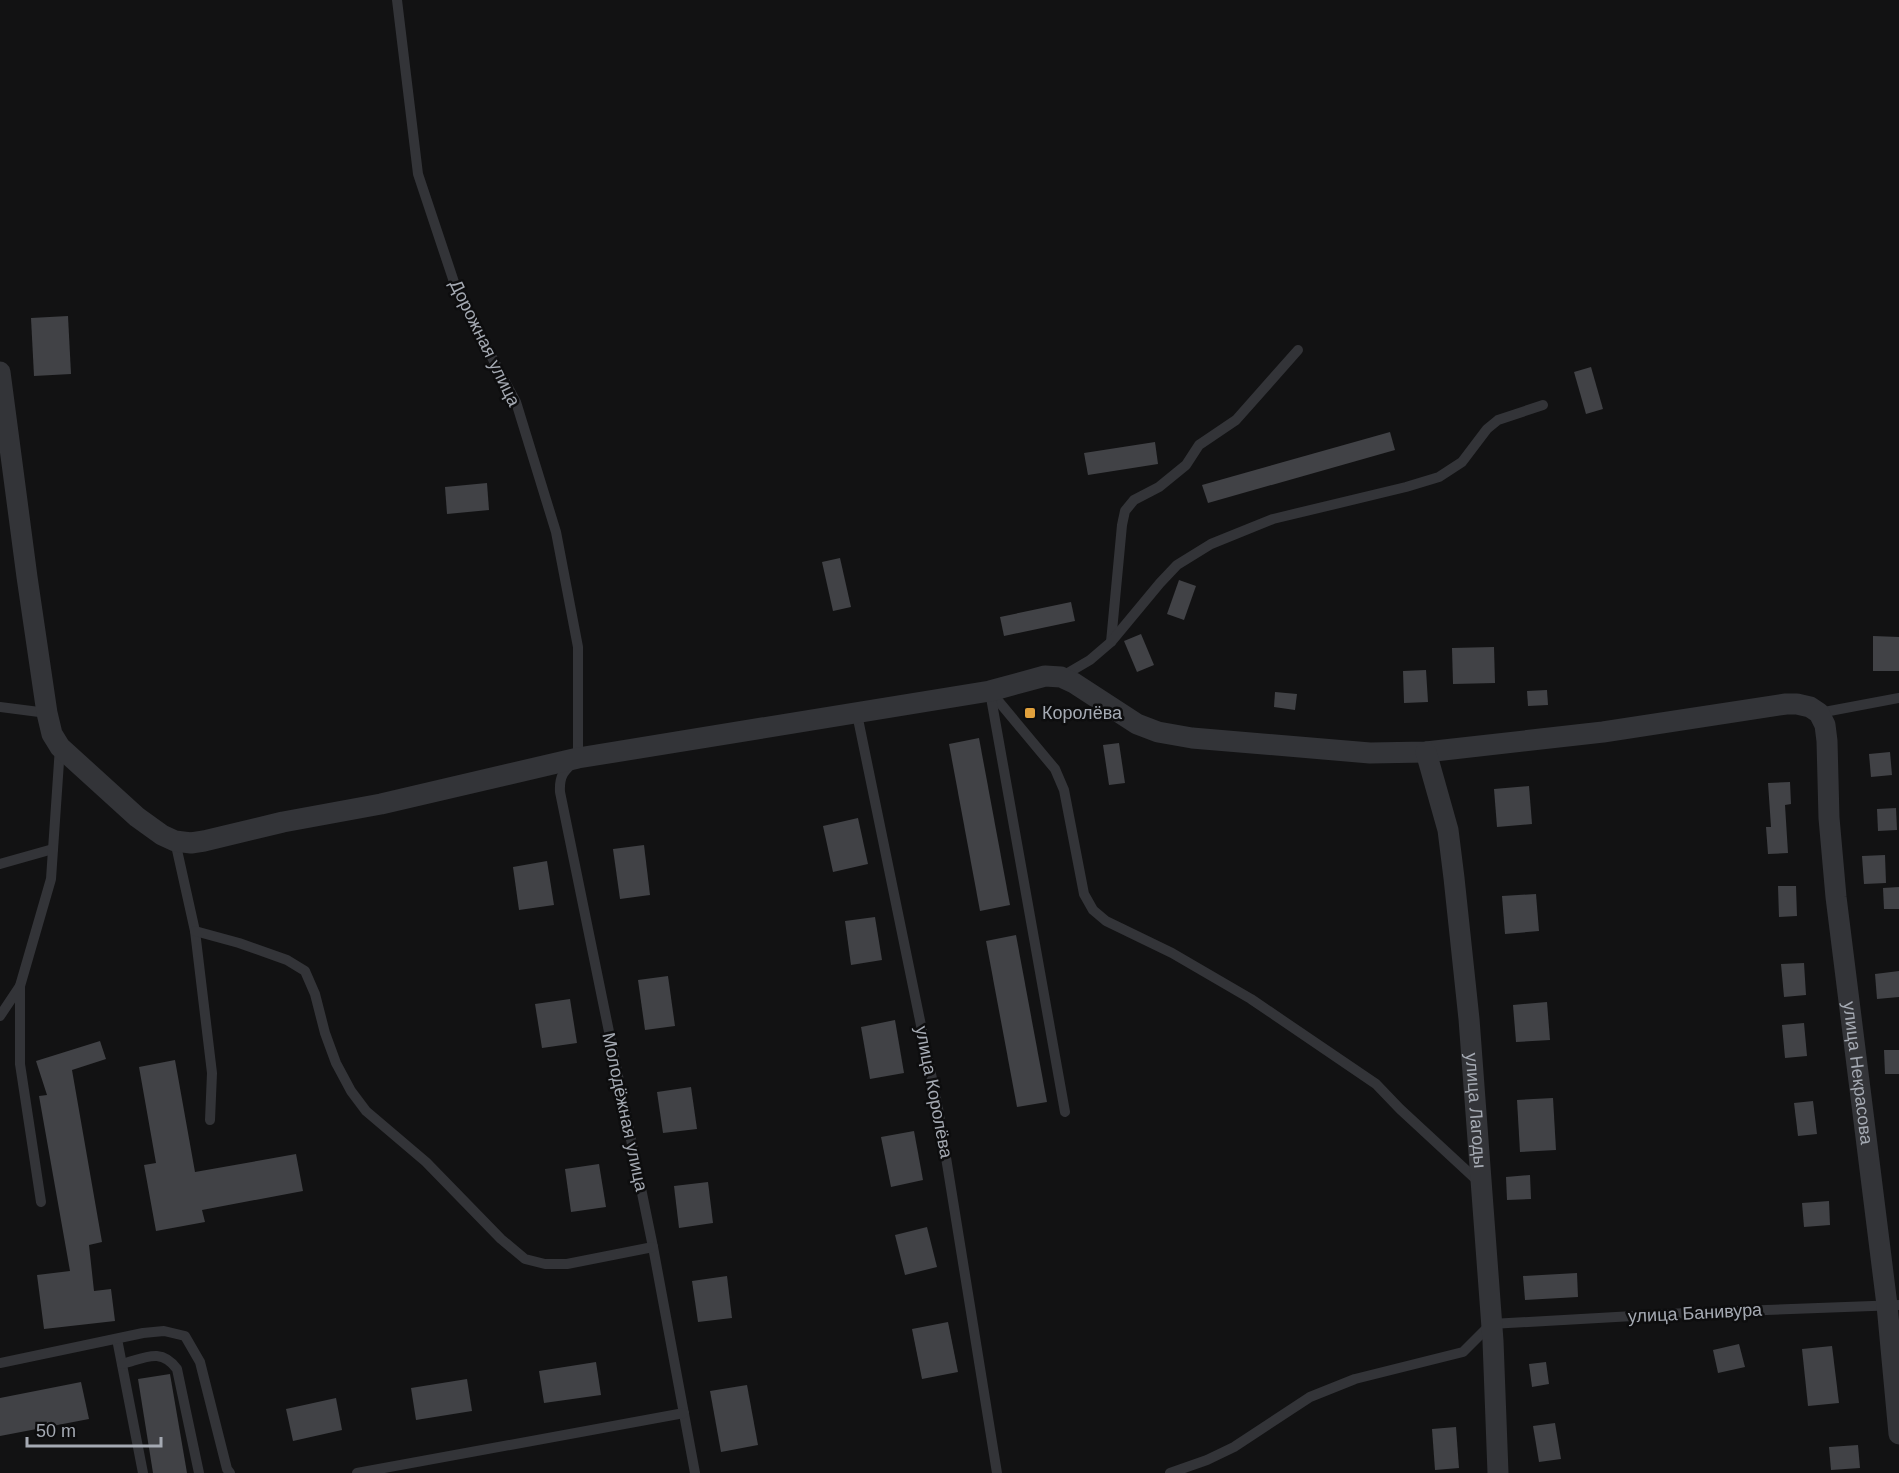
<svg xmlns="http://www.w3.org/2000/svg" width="1899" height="1473" font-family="Helvetica,sans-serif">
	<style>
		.building { fill: #414246 }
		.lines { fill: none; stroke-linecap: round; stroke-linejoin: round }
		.service { stroke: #333438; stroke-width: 10 }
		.minor { stroke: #333438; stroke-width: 21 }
		.poi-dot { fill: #e1a13d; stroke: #0d0d0e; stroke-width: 2 }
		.labels { text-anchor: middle; stroke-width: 5; stroke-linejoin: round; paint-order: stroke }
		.street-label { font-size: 18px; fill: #a5aab3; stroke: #0d0d0e }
		.poi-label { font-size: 18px; fill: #a5aab3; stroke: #0d0d0e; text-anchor: start }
	</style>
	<rect width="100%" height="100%" fill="#121213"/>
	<g class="building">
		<polygon points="68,316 71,374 34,376 31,318"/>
		<polygon points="1591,367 1603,409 1586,414 1574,372"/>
		<polygon points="1390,432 1395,450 1208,503 1202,485"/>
		<polygon points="1155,442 1158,464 1088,475 1084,453"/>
		<polygon points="487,483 489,510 447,514 445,487"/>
		<polygon points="840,558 851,607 833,611 822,562"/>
		<polygon points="1179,580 1196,586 1184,620 1167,614"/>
		<polygon points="1071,602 1075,621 1004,636 1000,617"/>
		<polygon points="1141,634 1154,665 1137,672 1124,641"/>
		<polygon points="1873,636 1899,637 1899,671 1873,671"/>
		<polygon points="1494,647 1495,683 1453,684 1452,648"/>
		<polygon points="1426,670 1428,702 1404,703 1403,671"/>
		<polygon points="1547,690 1548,705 1528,706 1527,691"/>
		<polygon points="1275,692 1297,694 1295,710 1274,707"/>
		<polygon points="979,738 1010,905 980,911 949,744"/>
		<polygon points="1119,743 1125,783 1109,785 1103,745"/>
		<polygon points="1890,752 1892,775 1871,777 1869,754"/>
		<polygon points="1790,782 1791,804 1785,805 1788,853 1768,854 1766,827 1771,827 1768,783"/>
		<polygon points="1529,786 1532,824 1497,827 1494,789"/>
		<polygon points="1896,808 1897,830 1878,831 1877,809"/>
		<polygon points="858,818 868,864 833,872 823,826"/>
		<polygon points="644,845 650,895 620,899 613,849"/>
		<polygon points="1885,855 1886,883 1864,884 1862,856"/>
		<polygon points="547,861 554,905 519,910 513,867"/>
		<polygon points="1778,886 1796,886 1797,916 1779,917"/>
		<polygon points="1899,887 1899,909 1884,909 1883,888"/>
		<polygon points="1536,894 1539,931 1505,934 1502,896"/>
		<polygon points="875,917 882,960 851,965 845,921"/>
		<polygon points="1016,935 1047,1102 1017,1107 986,941"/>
		<polygon points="1804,963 1806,995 1784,997 1781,964"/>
		<polygon points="1899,971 1899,997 1877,999 1875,974"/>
		<polygon points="668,976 675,1026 645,1030 638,980"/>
		<polygon points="570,999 577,1043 542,1048 535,1004"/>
		<polygon points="1547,1002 1550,1040 1516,1042 1513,1005"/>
		<polygon points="895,1020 904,1073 870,1079 861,1027"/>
		<polygon points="1804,1023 1807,1056 1785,1058 1782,1025"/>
		<polygon points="100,1041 106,1059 72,1070 102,1242 89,1245 94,1291 111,1289 115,1321 44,1329 37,1275 70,1271 39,1096 47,1095 36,1061"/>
		<polygon points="1884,1050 1899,1050 1899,1074 1885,1074"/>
		<polygon points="175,1060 195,1172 296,1154 303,1191 202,1210 205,1222 156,1231 144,1165 156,1163 139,1067"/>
		<polygon points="691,1087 697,1129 663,1133 657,1092"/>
		<polygon points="1553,1098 1556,1150 1520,1152 1517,1100"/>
		<polygon points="1813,1101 1817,1134 1798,1136 1794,1103"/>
		<polygon points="914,1131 923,1180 891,1187 881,1137"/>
		<polygon points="599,1164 606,1207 571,1212 565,1169"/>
		<polygon points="1530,1175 1531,1199 1507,1200 1506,1177"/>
		<polygon points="708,1182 713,1223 679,1228 674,1186"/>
		<polygon points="1829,1201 1830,1225 1804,1227 1802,1203"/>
		<polygon points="927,1227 937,1267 905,1275 895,1235"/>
		<polygon points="1577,1273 1578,1297 1525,1300 1523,1276"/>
		<polygon points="727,1276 732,1318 698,1322 692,1281"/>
		<polygon points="948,1322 958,1372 922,1379 912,1329"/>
		<polygon points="1739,1344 1745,1367 1718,1373 1713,1350"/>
		<polygon points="1832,1346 1839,1403 1808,1406 1802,1349"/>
		<polygon points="596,1362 601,1395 544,1403 539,1371"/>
		<polygon points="1546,1362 1549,1384 1532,1387 1529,1364"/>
		<polygon points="170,1374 187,1473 153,1473 138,1379"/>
		<polygon points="467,1379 472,1411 416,1420 411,1388"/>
		<polygon points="81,1382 89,1419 0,1436 0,1398"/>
		<polygon points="747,1385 758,1445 721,1452 710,1391"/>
		<polygon points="336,1398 342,1430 293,1441 286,1409"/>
		<polygon points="1555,1423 1561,1459 1539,1462 1533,1426"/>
		<polygon points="1456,1427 1459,1468 1435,1470 1432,1429"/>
		<polygon points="1858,1445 1860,1468 1831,1470 1829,1447"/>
	</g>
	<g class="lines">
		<g class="service">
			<path d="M 397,0 L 418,174 L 458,294 L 516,402 L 556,532 L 578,647 L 578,758 C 565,770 559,774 560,792 L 653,1247 L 695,1473"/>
			<polyline points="1111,642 1122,525 1125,511 1134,500 1159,487 1186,465 1199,445 1236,420 1298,350"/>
			<polyline points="1061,677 1090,660 1111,642 1160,583 1177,565 1211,544 1273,519 1406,487 1439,477 1462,462 1487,429 1498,420 1543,405"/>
			<polyline points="990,691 1055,769 1064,790 1084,894 1093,910 1106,921 1172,953 1251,999 1376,1084 1400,1109 1480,1183"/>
			<polyline points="990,692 1065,1112"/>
			<polyline points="0,707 47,713"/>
			<polyline points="1819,713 1899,698"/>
			<polyline points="857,714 938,1108 997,1473"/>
			<polyline points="175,841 195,931 212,1073 210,1120"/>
			<polyline points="0,864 53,849"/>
			<polyline points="195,931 239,943 287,960 305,971 315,994 325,1033 336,1063 351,1091 366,1111 426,1162 501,1239 525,1259 545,1264 567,1264 653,1247"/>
			<polyline points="0,1016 20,986"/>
			<polyline points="41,1202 20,1064 20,986 51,879 60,747"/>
			<polyline points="117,1339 143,1473"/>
			<polyline points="0,1363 143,1333 164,1331 185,1336 200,1362 227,1469 230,1473"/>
			<path d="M 122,1364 C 145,1358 161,1347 177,1369 L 199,1473"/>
			<polyline points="357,1473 684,1413"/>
			<polyline points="1170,1473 1207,1460 1234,1447 1310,1397 1355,1379 1463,1352 1491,1324 1686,1313 1899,1305"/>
		</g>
		<g class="minor">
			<path id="s1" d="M 0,372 L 27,577 L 47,713 L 52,734 L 60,747 L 137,817 L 162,835 L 175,841 L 191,843 L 204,841 L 283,822 L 381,804 L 578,758 L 990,691 L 1045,676 L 1061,677 L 1074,683 L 1137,724 L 1158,732 L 1192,738 L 1370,753 L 1426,752 L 1603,732 L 1786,704 L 1797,704 L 1810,707 L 1819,713 L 1825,725 L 1827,741 L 1829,818 L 1836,897 L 1887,1305 L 1899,1434"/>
			<path id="s2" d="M 1426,752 L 1448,830 L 1454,878 L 1469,1019 L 1493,1341 L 1498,1473"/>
		</g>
	</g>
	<rect class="poi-dot" x="1024" y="707" width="12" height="12" rx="3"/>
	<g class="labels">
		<g class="street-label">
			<text transform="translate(485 343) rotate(64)" y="6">Дорожная улица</text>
			<text dy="6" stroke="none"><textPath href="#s1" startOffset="2576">улица Некрасова</textPath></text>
			<text transform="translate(934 1092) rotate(79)" y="6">улица Королёва</text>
			<text dy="6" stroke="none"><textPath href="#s2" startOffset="363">улица Лагоды</textPath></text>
			<text transform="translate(625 1112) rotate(78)" y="6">Молодёжная улица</text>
			<text transform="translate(1695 1313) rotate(-3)" y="6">улица Банивура</text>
		</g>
		<g class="poi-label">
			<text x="1042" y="719">Королёва</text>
		</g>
	</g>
	<path d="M27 1437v9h134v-9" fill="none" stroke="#a5aab3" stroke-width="3"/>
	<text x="36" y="1437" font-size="18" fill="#a5aab3" stroke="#0d0d0e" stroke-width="4.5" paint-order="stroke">50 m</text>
</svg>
